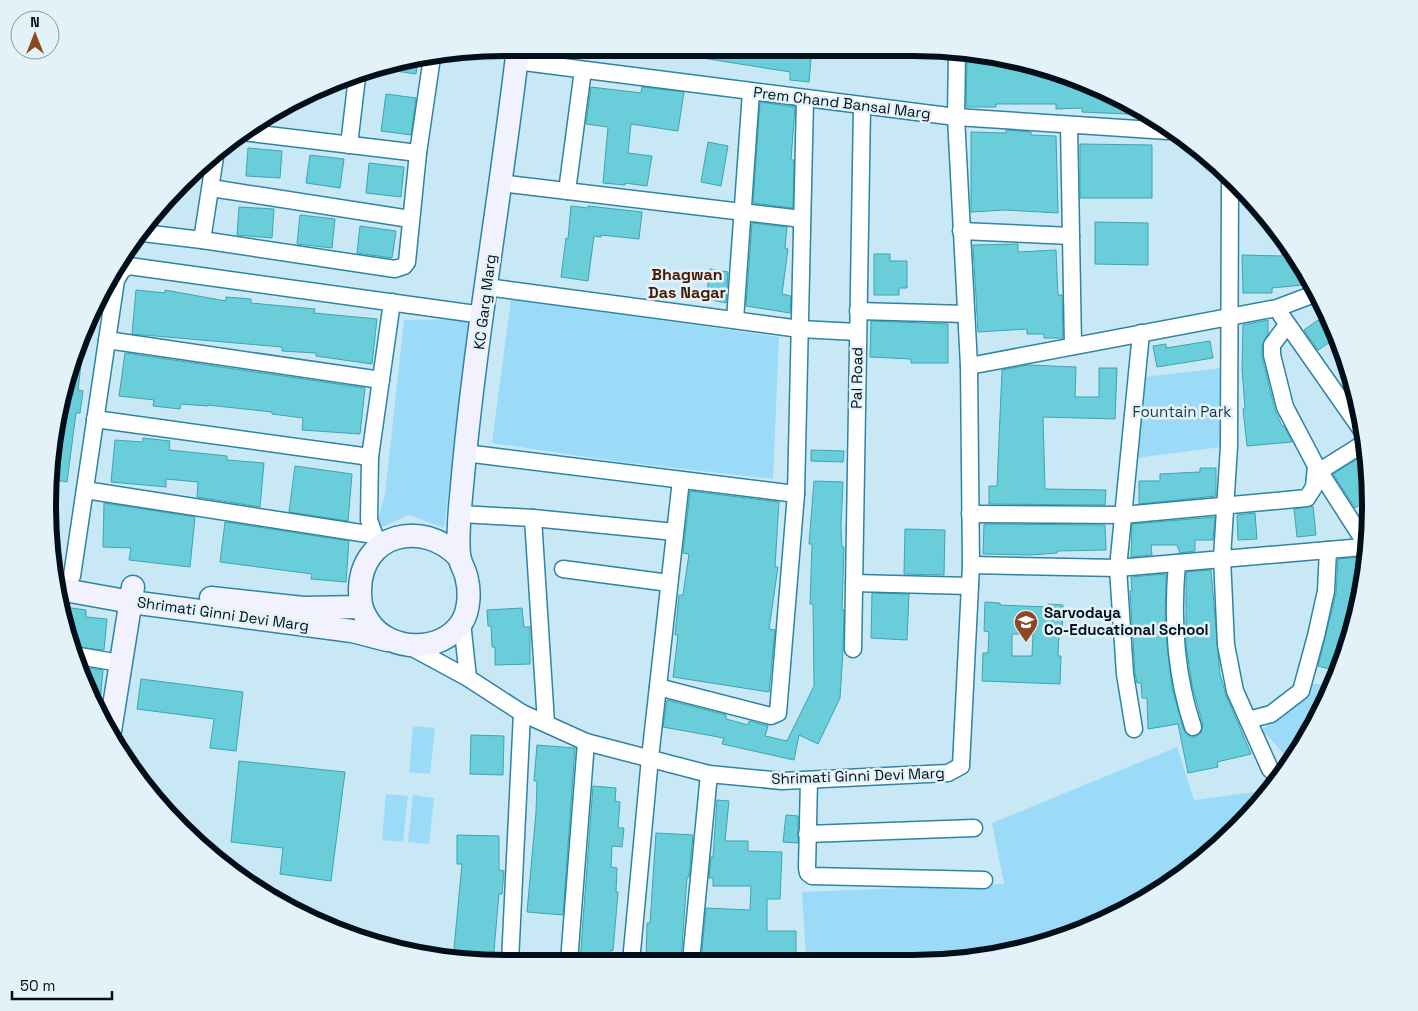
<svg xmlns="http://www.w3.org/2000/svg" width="1418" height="1011" font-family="'Space Grotesk',sans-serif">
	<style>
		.green { fill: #9cdbf7 }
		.building { fill: #6acdda; stroke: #3da4b1; fill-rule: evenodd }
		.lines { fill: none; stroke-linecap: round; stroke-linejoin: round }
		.street-casing { stroke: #2d84a4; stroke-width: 19 }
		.secondary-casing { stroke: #2d84a4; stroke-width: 25 }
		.street { stroke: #fff; stroke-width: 16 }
		.secondary { stroke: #f2f2fe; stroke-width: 22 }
		.labels { text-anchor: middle; stroke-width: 5; stroke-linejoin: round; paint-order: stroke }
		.street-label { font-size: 15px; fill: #000f19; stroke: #e3f2f9 }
		.park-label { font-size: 15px; fill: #1d3641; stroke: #e3f2f9 }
		.poi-label { font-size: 15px; font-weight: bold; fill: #000f19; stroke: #e3f2f9; text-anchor: start }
		.neighbourhood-label { font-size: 16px; font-weight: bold; fill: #481900; stroke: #e3f2f9 }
		.rim { fill: none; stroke: #000f19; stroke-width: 6 }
	</style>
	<rect width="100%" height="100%" fill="#c9e8f6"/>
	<g class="green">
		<polygon points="511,299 779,337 773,479 621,462 492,443"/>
		<polygon points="470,319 444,528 409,515 375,530 385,494 404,320"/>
		<polygon points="1230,367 1229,446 1129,459 1136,378"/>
		<polygon points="1312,684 1333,684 1323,708 1290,761 1262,730"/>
		<polygon points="413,726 435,728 430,774 409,772"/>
		<polygon points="1177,747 1194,800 1270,790 1215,850 1115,916 1001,951 806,959 802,892 1004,884 992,823"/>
		<polygon points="386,794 408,796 403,842 382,840"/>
		<polygon points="413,795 434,798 429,844 408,842"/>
	</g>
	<g class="building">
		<polygon points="697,48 812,48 809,82 790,80 790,72 696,57"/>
		<polygon points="418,59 416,74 375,68 387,63"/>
		<polygon points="967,59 1010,59 1142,109 1149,115 1082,112 1082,108 1056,109 1056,104 996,104 996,107 966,107"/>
		<polygon points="591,87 641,93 642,87 684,92 678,131 631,124 628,153 652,156 647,186 625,183 625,185 603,183 608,127 586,124"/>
		<polygon points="386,94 416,98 411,135 381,131"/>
		<polygon points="760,102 795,107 791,160 794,160 793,208 753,203"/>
		<polygon points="1006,130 1031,132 1031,135 1056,136 1058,213 1005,210 971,212 971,132 1006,133"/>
		<polygon points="708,142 728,146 721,186 701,182"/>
		<polygon points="1080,144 1152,145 1152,198 1080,198"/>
		<polygon points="248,148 282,151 280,178 246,176"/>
		<polygon points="310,155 344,159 340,188 306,183"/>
		<polygon points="369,163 404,167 401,197 366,193"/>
		<polygon points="571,206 588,208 588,206 642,212 639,239 601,235 601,237 594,236 588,281 561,277 566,238 568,239"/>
		<polygon points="239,207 274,209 272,238 237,235"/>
		<polygon points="300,215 335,219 332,248 297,244"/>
		<polygon points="1095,222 1148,223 1148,265 1095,264"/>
		<polygon points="752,223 787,227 785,248 788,249 782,294 791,296 790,313 746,306"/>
		<polygon points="360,226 396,231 392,258 357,253"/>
		<polygon points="1282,238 1313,284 1272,288 1272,293 1243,293 1242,255 1282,256"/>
		<polygon points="1018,244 1018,252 1056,250 1058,295 1062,295 1063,338 1044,338 1044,334 1027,334 1027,329 978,332 973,245"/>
		<polygon points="874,254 890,254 890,261 907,261 907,288 899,288 899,295 874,295"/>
		<polygon points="710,269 728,272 726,303 706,299"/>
		<polygon points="136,290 165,293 165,290 226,301 226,297 251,299 251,303 315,309 314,313 377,319 372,364 316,356 316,353 282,351 282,347 132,334"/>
		<polygon points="1268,320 1268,334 1262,345 1262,357 1275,410 1282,426 1284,426 1292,442 1247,446 1243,409 1245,408 1242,369 1243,325"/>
		<polygon points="1318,320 1332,341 1318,350 1304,330"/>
		<polygon points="871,321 948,324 948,363 911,363 911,359 870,357"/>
		<polygon points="1210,341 1213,358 1157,367 1153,346 1166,344 1166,348"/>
		<polygon points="125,353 365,388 360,434 302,430 303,418 272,414 272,412 208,405 208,406 181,404 180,409 153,406 154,400 119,396"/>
		<polygon points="76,354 82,356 78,390 83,391 80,413 76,413 67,482 51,479 51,445"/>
		<polygon points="1028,365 1076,367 1075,397 1099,397 1099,368 1117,368 1115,419 1043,417 1045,489 1106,490 1105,505 989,504 989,486 997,486 1002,370"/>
		<polygon points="143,438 170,441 169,450 227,456 227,460 264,463 260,507 197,497 198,482 166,479 166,487 111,482 115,440 143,442"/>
		<polygon points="811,450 844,451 843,462 811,461"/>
		<polygon points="1367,453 1368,500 1355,508 1333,474"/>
		<polygon points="295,466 352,474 348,521 289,512"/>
		<polygon points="1200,468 1216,468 1216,496 1139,504 1139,481 1160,481 1160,474 1200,472"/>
		<polygon points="814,481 843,482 841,527 842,547 844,547 842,610 844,610 843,650 840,698 818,744 799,735 794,760 722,744 724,738 663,727 667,700 726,715 726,719 748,725 749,721 768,726 765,736 787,741 814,686 813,604 810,604 812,544 809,544"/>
		<polygon points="690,491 779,502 775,567 778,567 769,629 775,630 769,692 673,677 678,635 675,635 679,595 683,595 689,554 683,553"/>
		<polygon points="104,503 195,517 190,567 129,560 131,548 103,547"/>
		<polygon points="1313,506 1316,535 1297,537 1294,509"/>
		<polygon points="1255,513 1257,539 1238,540 1237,515"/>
		<polygon points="1215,517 1213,540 1195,540 1195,551 1180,553 1177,545 1151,545 1152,555 1131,557 1132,524"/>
		<polygon points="225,522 349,541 346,582 311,579 312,574 220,562"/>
		<polygon points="984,524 1105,525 1106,550 1057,551 1057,553 1030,555 983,554"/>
		<polygon points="905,529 945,530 944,575 904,574"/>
		<polygon points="1361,557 1366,559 1356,620 1337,671 1318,666 1336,593 1338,559"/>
		<polygon points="1211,570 1220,674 1226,695 1251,754 1217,762 1218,767 1188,773 1178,724 1148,729 1147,698 1142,698 1141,683 1137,683 1135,673 1130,591 1132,591 1131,577 1166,574 1165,626 1172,688 1184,730 1190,737 1195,737 1201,733 1203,725 1192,685 1186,645 1186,572"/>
		<polygon points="872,593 909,594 907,640 871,638"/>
		<path d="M 985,602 L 1000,603 L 1000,605 L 1048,607 L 1048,604 L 1063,605 L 1062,634 L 1059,634 L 1058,656 L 1061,656 L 1060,684 L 982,681 L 983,653 L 988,653 L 989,632 L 984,631 ZM 1012,634 L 1033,634 L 1032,656 L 1012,656 Z"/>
		<polygon points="64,607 86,610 86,617 107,619 104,650 76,647"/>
		<polygon points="522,608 524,627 530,627 530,664 495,665 495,647 492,647 491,626 488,626 487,610"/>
		<polygon points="82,667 103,670 99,714 95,708"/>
		<polygon points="141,679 243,692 236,751 210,748 214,719 137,709"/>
		<polygon points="471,735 504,736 503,775 470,774"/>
		<polygon points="537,745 575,748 563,915 527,912 536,812 537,781 534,781"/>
		<polygon points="239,761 345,772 331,881 280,874 283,848 231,842"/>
		<polygon points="593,786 616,788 615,801 620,802 618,828 624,828 622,847 612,846 611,867 617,868 616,892 618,892 613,951 611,950 610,962 580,962"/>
		<polygon points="717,800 729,801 725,841 748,841 748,851 782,852 780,899 767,899 767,931 796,931 796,960 701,961 706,908 750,910 751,886 713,886 713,878 709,878 711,857 713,857"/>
		<polygon points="786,815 798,816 798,843 783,842"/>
		<polygon points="656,833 693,835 689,877 687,877 681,961 646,962 647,923 650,923"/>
		<polygon points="457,835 499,836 499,870 504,871 502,894 499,894 493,962 453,959 462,864 457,864"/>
	</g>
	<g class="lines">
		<g class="street-casing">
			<g id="street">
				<polyline points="516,61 956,117 1168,131"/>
				<polyline points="1069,125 1073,346"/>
				<polyline points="243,132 418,153"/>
				<polyline points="349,145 357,77"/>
				<polyline points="1230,181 1229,446 1222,558 1226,645 1235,691 1270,769 1280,778"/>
				<polyline points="500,183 802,219"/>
				<polyline points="211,188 410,219"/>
				<polyline points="567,191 583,70"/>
				<polyline points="961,231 1071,236"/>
				<polyline points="143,233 202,240 215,157"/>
				<polyline points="202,240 395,269 404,266 407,262 418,153 432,57"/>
				<polyline points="487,287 800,329 857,332"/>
				<polyline points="858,311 966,314"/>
				<polyline points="1281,315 1363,432"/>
				<polyline points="735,320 751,92"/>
				<polyline points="1287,325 1272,345 1272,355 1285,407 1316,466 1323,469 1366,442"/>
				<polyline points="107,340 381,380"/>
				<polyline points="969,366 1277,308 1317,293"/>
				<polyline points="95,419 370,457"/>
				<polyline points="465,453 796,494 805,99"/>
				<polyline points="1316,466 1368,547"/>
				<polyline points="85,490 374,535"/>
				<polyline points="460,514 533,518 546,723"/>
				<polyline points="970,514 1123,515 1307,498 1314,487 1316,466"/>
				<polyline points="533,518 675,532"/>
				<polyline points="377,542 369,520 370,457 392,302"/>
				<path d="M 1177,563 C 1172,618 1175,674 1193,727"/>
				<polyline points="971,565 1118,568 1363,547 1367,549"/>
				<polyline points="563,569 669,583"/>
				<polyline points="72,576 116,280 122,270 129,266 483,315"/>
				<polyline points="854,583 970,586"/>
				<polyline points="462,622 468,678"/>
				<polyline points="407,645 468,678 522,713 586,742 709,774 782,781 948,773 961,766 971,565 969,366 956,117 957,52"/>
				<polyline points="853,649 862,107"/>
				<polyline points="79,656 120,663"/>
				<polyline points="658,687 771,716 778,713 796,494"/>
				<polyline points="1248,720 1271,714 1301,691 1316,636 1326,591 1328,550"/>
				<polyline points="1134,729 1125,674 1118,568 1141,333"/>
				<polyline points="809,780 807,868 808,873 812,876 984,880"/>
				<polyline points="807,834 974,828"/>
				<polyline points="691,961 709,774"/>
				<polyline points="510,962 522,713"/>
				<polyline points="569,962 586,742"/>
				<polyline points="631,962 650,758 681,480"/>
			</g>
		</g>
		<g class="secondary-casing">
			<g id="secondary">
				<path d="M 459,557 C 423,519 361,533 360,590 C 360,603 361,610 369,622 C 389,652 442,654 462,622 C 469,611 470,592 467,580 C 466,571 460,564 459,555 C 457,533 460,508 462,486 C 475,339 501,194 518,48"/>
				<polyline points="59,589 131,602 352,631 387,640"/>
				<polyline points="211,598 303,608 360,607"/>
				<polyline points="110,731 133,587"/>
			</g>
		</g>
		<use href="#street" class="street"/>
		<use href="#secondary" class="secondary"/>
	</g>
	<defs>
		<g id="school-pin" transform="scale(1.25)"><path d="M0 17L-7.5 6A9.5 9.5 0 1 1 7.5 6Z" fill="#8e4821" stroke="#e3f2f9"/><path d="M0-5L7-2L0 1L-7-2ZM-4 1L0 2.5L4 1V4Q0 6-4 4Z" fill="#fff"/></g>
	</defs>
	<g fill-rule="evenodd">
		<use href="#school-pin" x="1026" y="622"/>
	</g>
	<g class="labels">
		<g class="street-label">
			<text transform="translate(842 103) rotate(7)" y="5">Prem Chand Bansal Marg</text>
			<text transform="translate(485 302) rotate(-83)" y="5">KC Garg Marg</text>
			<text transform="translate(857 378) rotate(-89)" y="5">Pal Road</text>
			<text transform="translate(223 614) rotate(8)" y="5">Shrimati Ginni Devi Marg</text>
			<text transform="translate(858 776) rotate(-2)" y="5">Shrimati Ginni Devi Marg</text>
		</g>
		<g class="park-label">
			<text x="1182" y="417">Fountain Park</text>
		</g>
		<g class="poi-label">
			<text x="1044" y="618">Sarvodaya<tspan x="1044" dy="17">Co-Educational School</tspan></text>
		</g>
		<g class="neighbourhood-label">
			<text x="687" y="280">Bhagwan<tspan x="687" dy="18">Das Nagar</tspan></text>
		</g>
	</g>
	<path d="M0 0H1418V1011H0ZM505 56H913A449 449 0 0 1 1362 505V506A449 449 0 0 1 913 955H505A449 449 0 0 1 56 506V505A449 449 0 0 1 505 56Z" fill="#e3f2f9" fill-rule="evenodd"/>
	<path class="rim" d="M505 56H913A449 449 0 0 1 1362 505V506A449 449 0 0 1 913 955H505A449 449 0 0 1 56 506V505A449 449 0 0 1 505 56Z"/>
	<g transform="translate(35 35)"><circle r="24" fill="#e3f2f9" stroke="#88979f"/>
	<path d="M0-4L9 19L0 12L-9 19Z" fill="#8e4821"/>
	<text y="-8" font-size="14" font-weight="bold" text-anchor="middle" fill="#000f19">N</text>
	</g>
	<path d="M12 991v8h100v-8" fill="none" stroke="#000f19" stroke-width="2.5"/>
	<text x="20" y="991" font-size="15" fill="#000f19" stroke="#e3f2f9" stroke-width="4" paint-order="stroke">50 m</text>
</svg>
